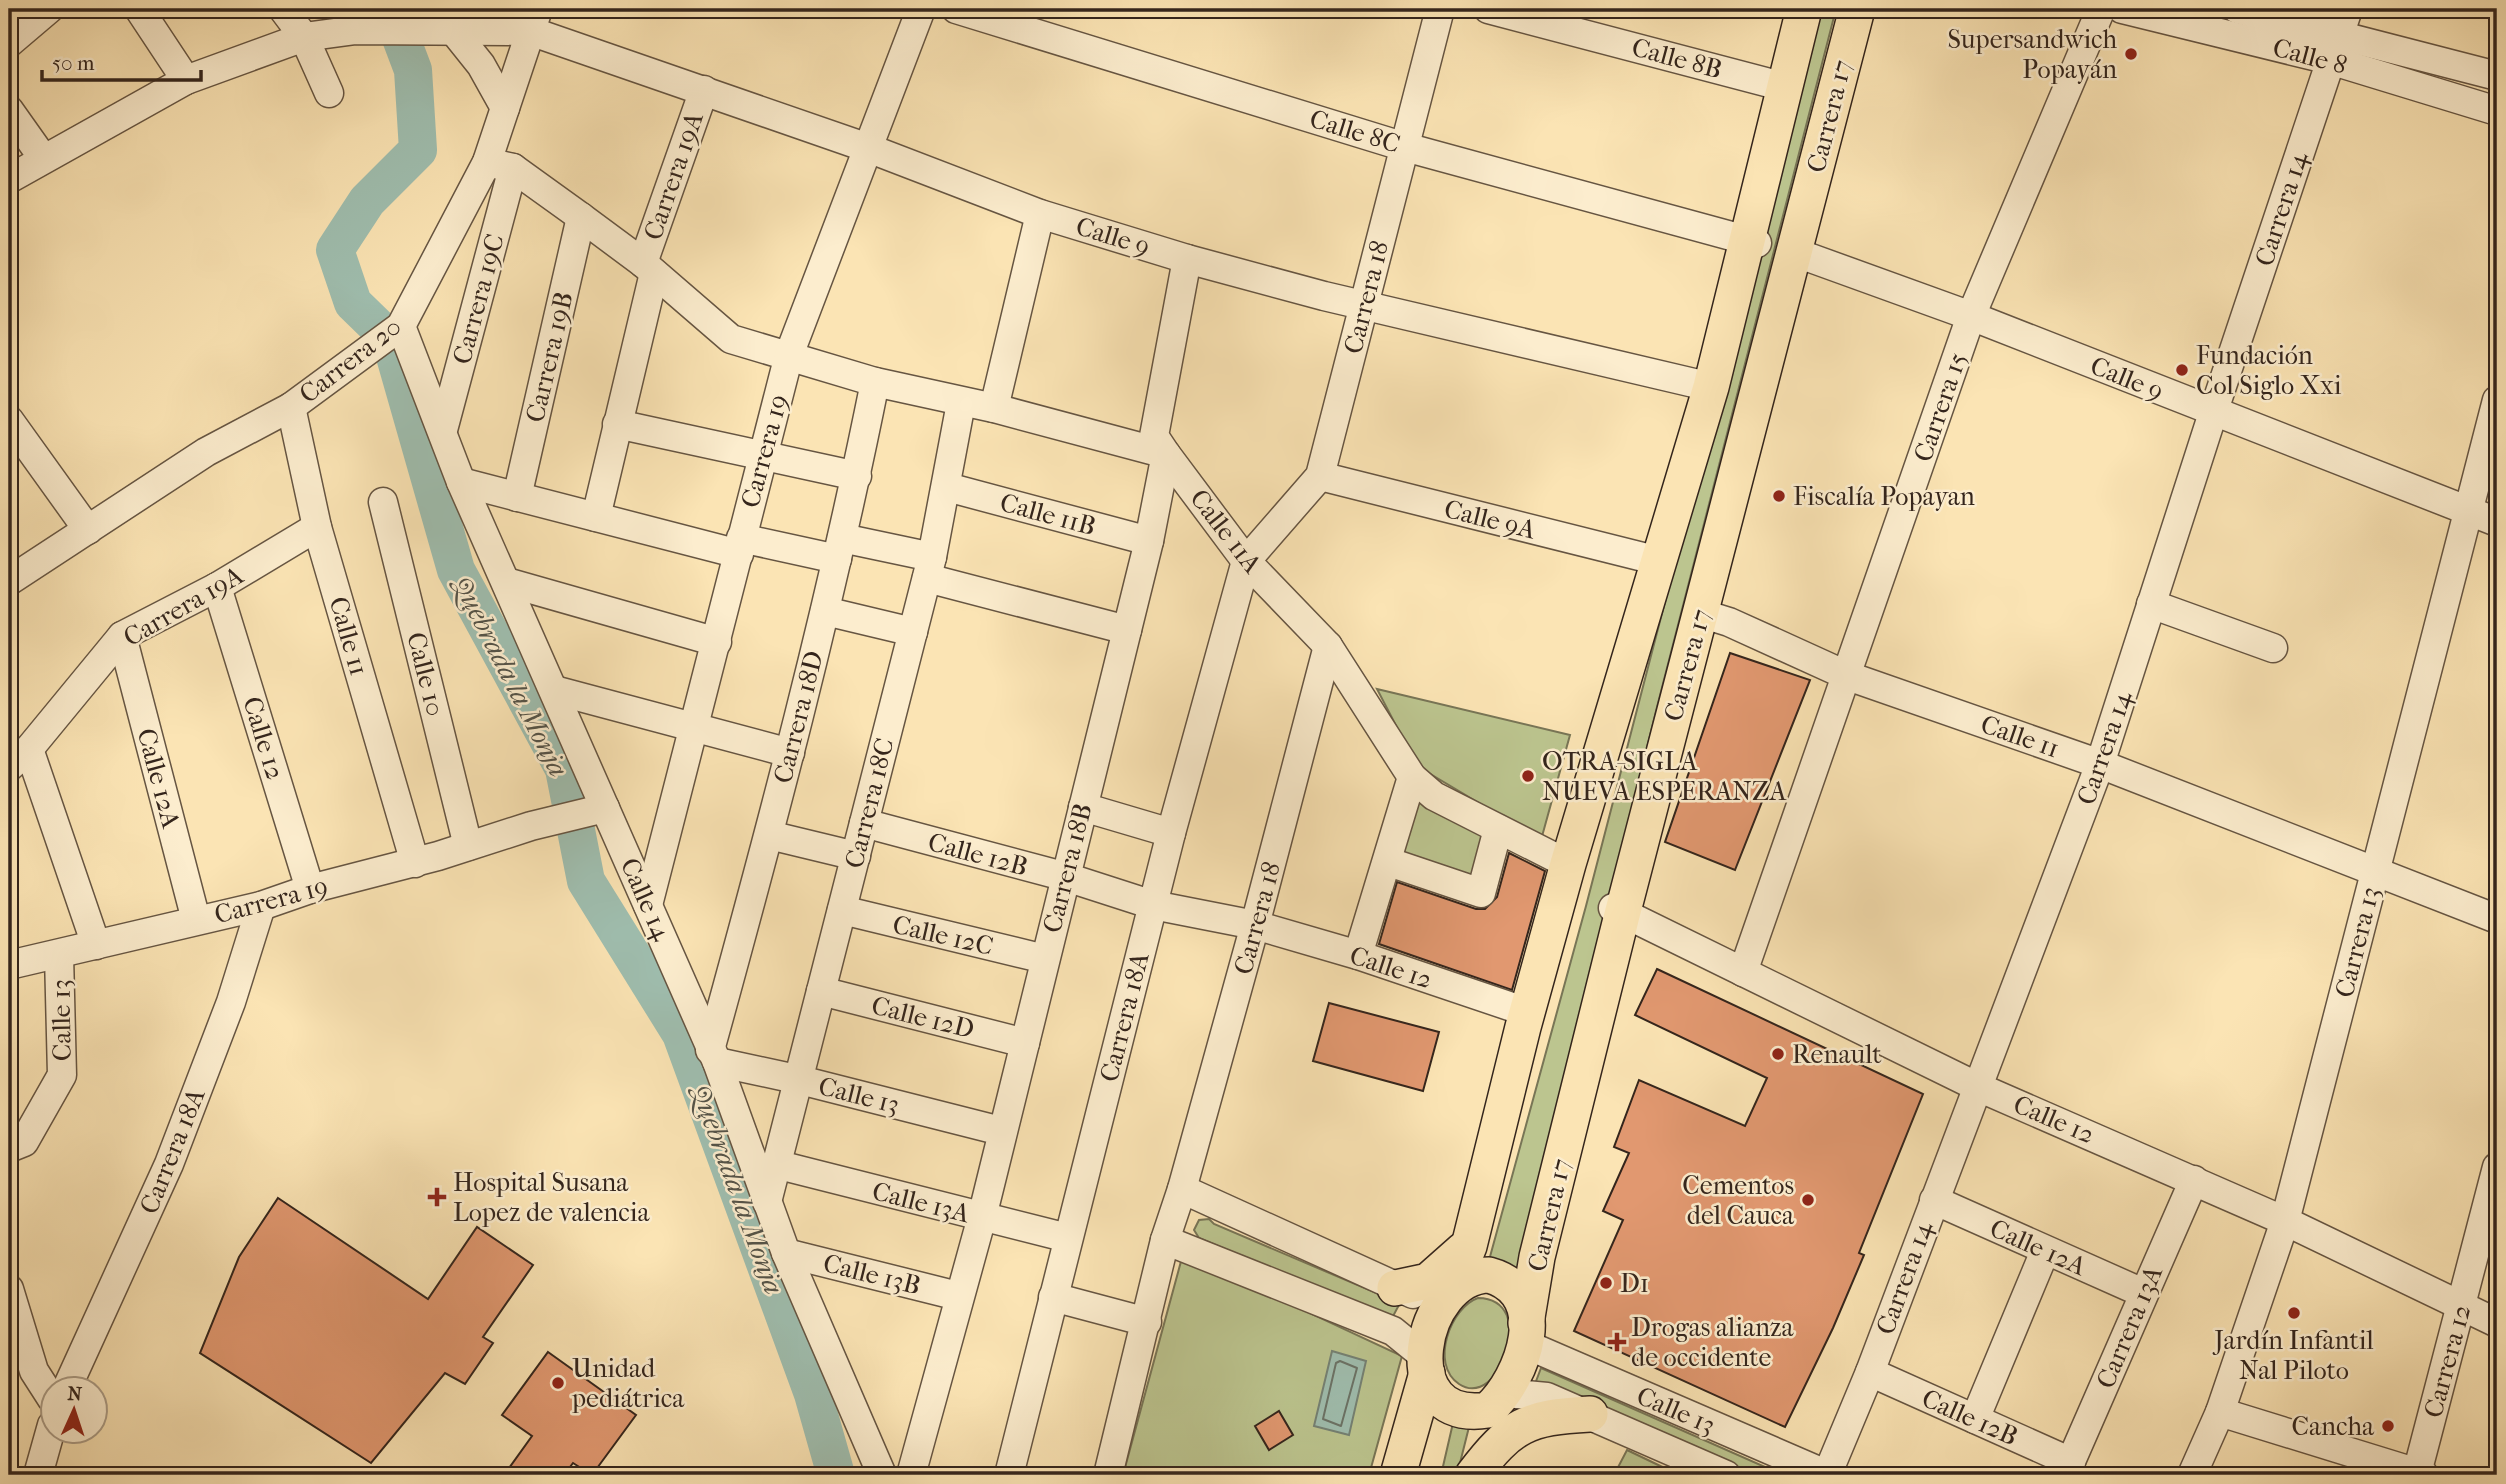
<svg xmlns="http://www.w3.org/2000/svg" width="2506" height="1484" font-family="'IM FELL French Canon',serif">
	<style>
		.green { fill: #bcc58f; stroke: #787556; stroke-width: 2 }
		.water { fill: #9fbeaf; stroke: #748174; stroke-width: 2 }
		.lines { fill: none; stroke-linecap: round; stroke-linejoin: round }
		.shore { stroke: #6a7266; stroke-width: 2 }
		.river { stroke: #9fbeaf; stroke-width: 38 }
		.building { fill: #e19870; stroke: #34251c; stroke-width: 2 }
		.minor-casing { stroke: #665542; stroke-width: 31 }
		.major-casing { stroke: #34251c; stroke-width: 38 }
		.minor { stroke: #fcedce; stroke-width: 28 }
		.major { stroke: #fbe4b4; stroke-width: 35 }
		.poi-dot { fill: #8f2418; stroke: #fcedce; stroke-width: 2.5 }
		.labels { text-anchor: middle; stroke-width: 5; stroke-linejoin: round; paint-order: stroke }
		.poi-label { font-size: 26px; fill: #34251c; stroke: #fcedce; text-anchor: start }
		.street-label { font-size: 26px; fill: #34251c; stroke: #fcedce }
		.water-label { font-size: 28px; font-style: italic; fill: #545348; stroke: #fcedce }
	</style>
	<rect width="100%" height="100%" fill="#fbe4b4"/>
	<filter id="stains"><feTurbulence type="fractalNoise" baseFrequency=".00286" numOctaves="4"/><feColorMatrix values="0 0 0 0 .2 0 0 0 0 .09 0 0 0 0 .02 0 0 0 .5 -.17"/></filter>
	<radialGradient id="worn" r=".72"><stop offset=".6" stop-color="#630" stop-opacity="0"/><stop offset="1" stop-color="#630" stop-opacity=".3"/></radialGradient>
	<g class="green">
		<polygon points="1819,9 1836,9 1657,707 1518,1272 1488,1264 1586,906"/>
		<polygon points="1377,689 1570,735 1541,840 1417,766"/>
		<polygon points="1417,795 1488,835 1476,882 1399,856"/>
		<polygon points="1209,1219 1214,1224 1400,1303 1391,1320 1199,1238 1194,1230 1199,1220"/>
		<polygon points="1183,1254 1402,1356 1369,1475 1123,1475"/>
		<path d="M 1478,1298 C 1540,1299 1500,1411 1459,1384 C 1429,1364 1451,1307 1478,1298 Z"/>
		<polygon points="1541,1368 1783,1475 1743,1475 1535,1384"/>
		<polygon points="1453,1423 1469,1427 1457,1475 1441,1475"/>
		<polygon points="1627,1450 1677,1474 1677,1475 1614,1475"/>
	</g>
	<polygon class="water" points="1332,1351 1366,1361 1349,1435 1314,1426"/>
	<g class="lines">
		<polygon class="shore" points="1340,1361 1357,1368 1341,1426 1323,1419 1336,1363"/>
		<polyline class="river" points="390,9 413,70 418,150 367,201 335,250 353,303 390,339 456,570 564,769 586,881 681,1034 813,1394 836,1475"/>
	</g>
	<g class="building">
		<polygon points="1730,653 1810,680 1735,870 1665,842"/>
		<polygon points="1509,853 1545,871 1512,990 1379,944 1397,882 1476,909 1485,909 1497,897"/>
		<polygon points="1657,969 1923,1094 1859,1253 1864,1255 1833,1328 1785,1427 1574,1331 1623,1220 1603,1211 1629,1153 1614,1147 1639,1080 1745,1126 1767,1078 1635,1015"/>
		<polygon points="1329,1003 1439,1032 1423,1091 1313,1061"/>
		<polygon points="278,1198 428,1299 477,1227 533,1265 483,1337 493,1343 465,1384 445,1373 371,1463 200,1353 239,1257"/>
		<polygon points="548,1352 636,1415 592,1475 573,1463 564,1475 504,1475 532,1436 502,1415"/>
		<polygon points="1279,1411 1293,1435 1269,1450 1255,1426"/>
	</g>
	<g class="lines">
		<g class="minor-casing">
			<g id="minor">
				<polyline points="139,9 186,80"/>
				<polyline points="283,9 304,37 329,93"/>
				<polyline points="956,9 1405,147 1757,243"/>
				<polyline points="1488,9 1785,87"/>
				<polyline points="2122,9 2330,60 2497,111"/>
				<polyline points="2237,9 2497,76"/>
				<polyline points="453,30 481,65 505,108"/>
				<polyline points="9,43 49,9"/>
				<polyline points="9,110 43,158"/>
				<polyline points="487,162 513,168 581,217 643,263 731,339 875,382 994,408 1166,454 1246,561 1328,646 1412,777 1434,796 1568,864"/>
				<polyline points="9,179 186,80 304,37 356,30 530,31 868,148 1040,214 1187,259 1324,296 1711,387"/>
				<polyline points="1794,252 1971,316 2497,522"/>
				<polyline points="643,263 704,90"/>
				<polyline points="401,326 461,482 717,1062 786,1253 882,1475"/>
				<polyline points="291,407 317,527 415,863"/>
				<polyline points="994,408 1040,214"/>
				<polyline points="9,420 88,530"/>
				<polyline points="617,424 857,476"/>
				<polyline points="443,430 513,168"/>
				<polyline points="1320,476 1659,561"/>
				<polyline points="461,482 739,554"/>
				<polyline points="947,487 1149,541"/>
				<polyline points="517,497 581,217"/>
				<polyline points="383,502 468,846"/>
				<polyline points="596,517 654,273"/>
				<polyline points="741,538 837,559"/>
				<polyline points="842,538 932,557"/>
				<polyline points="927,578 1127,630"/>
				<polyline points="9,581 206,452 291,407 401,326 487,162 538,9"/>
				<polyline points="506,582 717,642"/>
				<polyline points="217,587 310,889"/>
				<polyline points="2151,604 2273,648"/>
				<polyline points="825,611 913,632"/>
				<polyline points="1700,613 1729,622 1848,676 2100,764 2497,919"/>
				<polyline points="122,636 196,920"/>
				<polyline points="554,690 790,753"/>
				<polyline points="29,749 96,945"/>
				<polyline points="9,767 29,749 122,636 217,587 317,527"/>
				<polyline points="1083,807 1171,833"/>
				<polyline points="864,823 1063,876 1153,905 1255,925 1358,955 1527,1012"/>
				<polyline points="769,835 856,856"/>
				<polyline points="1389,862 1481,893 1498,829"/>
				<polyline points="648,905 789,355 921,9"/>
				<polyline points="1613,908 1978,1087 2285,1221 2497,1323"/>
				<polyline points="842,910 1045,959"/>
				<polyline points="1358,955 1412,777"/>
				<polyline points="9,965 261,906 310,889 438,856 531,826 605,808"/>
				<polyline points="1743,972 1971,316 2101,9"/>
				<polyline points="821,991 1025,1043"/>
				<path d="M 710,1050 C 771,829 830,607 875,382"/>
				<polyline points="717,1062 796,1079 1001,1131"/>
				<polyline points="9,1148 24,1142 62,1075 59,955"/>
				<polyline points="775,1164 1068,1238"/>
				<polyline points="1182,1189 1413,1294"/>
				<polyline points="1934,1200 2143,1293"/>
				<polyline points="767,1202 932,557 961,403"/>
				<polyline points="1165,1240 1393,1331 1425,1357"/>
				<polyline points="786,1253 958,1296"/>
				<polyline points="9,1289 34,1371 52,1399"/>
				<polyline points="1053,1297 1147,1322"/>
				<polyline points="1525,1344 1828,1475"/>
				<polyline points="1870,1372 2071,1462"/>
				<polyline points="66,1390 169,1164 231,1002 261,906"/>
				<polyline points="1506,1393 1547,1397 1726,1475"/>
				<polyline points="2220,1412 2424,1475"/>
				<polyline points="1975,1419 2045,1251"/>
				<polyline points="2417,1473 2497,1167"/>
				<polyline points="38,1475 52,1425"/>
				<polyline points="911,1475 982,1217 1149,541 1166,454 1154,436 1187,259"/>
				<polyline points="1009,1475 1171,833 1246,561 1320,476 1440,9"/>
				<polyline points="1108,1475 1165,1240 1182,1189 1255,925 1328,646"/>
				<polyline points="1827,1475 1870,1372 2100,764 2213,413 2348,9"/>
				<polyline points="2065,1475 2194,1180"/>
				<polyline points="2192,1475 2220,1412 2285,1221 2497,400"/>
			</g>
		</g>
		<g class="major-casing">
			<g id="major">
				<path d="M 1489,1275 C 1554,1293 1524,1378 1488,1410 C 1390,1425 1419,1276 1489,1275 Z"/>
				<polyline points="1395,1288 1428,1281 1463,1250"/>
				<polyline points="1451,1291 1469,1246 1523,1027 1568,864 1711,387 1804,9"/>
				<polyline points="1526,1323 1537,1257 1623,911 1857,9"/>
				<polyline points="1398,1475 1427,1373"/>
				<path d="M 1473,1475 C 1511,1425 1527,1417 1590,1414"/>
			</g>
		</g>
		<use href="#minor" class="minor"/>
		<use href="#major" class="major"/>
	</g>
	<g class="poi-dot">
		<circle cx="2131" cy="54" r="7"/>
		<circle cx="2182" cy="370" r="7"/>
		<circle cx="1779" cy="496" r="7"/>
		<circle cx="1528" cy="776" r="7"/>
		<circle cx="1778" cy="1054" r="7"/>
		<path d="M433.5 1186.5h7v7h7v7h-7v7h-7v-7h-7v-7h7z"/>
		<circle cx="1808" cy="1200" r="7"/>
		<circle cx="1606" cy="1283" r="7"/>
		<circle cx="2294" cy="1313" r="7"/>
		<path d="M1613.5 1331.5h7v7h7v7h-7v7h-7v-7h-7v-7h7z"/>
		<circle cx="558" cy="1383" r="7"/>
		<circle cx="2388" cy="1426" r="7"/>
	</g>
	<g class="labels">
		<g class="poi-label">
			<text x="2117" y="48" text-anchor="end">Supersandwich<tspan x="2117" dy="30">Popayán</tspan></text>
			<text x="2196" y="364">Fundación<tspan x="2196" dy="30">Col Siglo Xxi</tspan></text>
			<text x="1793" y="505">Fiscalía Popayan</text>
			<text x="1542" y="770">OTRA-SIGLA<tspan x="1542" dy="30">NUEVA ESPERANZA</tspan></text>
			<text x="1792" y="1063">Renault</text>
			<text x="453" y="1191">Hospital Susana<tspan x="453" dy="30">Lopez de valencia</tspan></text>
			<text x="1794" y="1194" text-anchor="end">Cementos<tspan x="1794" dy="30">del Cauca</tspan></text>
			<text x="1620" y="1292">D1</text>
			<text x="1631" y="1336">Drogas alianza<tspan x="1631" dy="30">de occidente</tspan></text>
			<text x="2294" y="1349" text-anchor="middle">Jardín Infantil<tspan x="2294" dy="30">Nal Piloto</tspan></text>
			<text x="572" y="1377">Unidad<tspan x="572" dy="30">pediátrica</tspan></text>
			<text x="2374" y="1435" text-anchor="end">Cancha</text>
		</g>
		<g class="street-label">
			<text transform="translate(2310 56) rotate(15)" y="9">Calle 8</text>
			<text transform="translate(1677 58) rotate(15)" y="9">Calle 8B</text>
			<text transform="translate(1829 116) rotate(-76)" y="9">Carrera 17</text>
			<text transform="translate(1355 131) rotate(17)" y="9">Calle 8C</text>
			<text transform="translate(673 176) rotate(-71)" y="9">Carrera 19A</text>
			<text transform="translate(2281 209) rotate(-72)" y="9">Carrera 14</text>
			<text transform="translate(1113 236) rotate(17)" y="9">Calle 9</text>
			<text transform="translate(1366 297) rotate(-76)" y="9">Carrera 18</text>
			<text transform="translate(478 299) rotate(-75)" y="9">Carrera 19C</text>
			<text transform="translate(549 357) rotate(-77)" y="9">Carrera 19B</text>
			<text transform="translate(350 360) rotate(-38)" y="9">Carrera 20</text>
			<text transform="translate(2127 378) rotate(22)" y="9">Calle 9</text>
			<text transform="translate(1940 407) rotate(-71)" y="9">Carrera 15</text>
			<text transform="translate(764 451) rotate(-75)" y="9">Carrera 19</text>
			<text transform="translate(1048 514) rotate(15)" y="9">Calle 11B</text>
			<text transform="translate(1490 519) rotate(14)" y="9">Calle 9A</text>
			<text transform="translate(1226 531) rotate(52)" y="9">Calle 11A</text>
			<text transform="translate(183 606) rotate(-30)" y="9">Carrera 19A</text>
			<text transform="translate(349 636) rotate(74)" y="9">Calle 11</text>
			<text transform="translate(1687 665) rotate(-75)" y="9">Carrera 17</text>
			<text transform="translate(426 674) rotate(76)" y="9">Calle 10</text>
			<text transform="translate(798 717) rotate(-76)" y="9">Carrera 18D</text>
			<text transform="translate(2020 736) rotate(19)" y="9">Calle 11</text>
			<text transform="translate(264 738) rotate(73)" y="9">Calle 12</text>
			<text transform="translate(2104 748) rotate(-71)" y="9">Carrera 14</text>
			<text transform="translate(159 778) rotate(75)" y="9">Calle 12A</text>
			<text transform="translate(869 803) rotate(-76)" y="9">Carrera 18C</text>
			<text transform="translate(978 854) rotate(15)" y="9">Calle 12B</text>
			<text transform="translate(1067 868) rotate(-76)" y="9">Carrera 18B</text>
			<text transform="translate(646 899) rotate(66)" y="9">Calle 14</text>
			<text transform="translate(271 900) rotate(-15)" y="9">Carrera 19</text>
			<text transform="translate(1257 918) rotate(-75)" y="9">Carrera 18</text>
			<text transform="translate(943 935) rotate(13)" y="9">Calle 12C</text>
			<text transform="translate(2357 942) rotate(-76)" y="9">Carrera 13</text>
			<text transform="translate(1391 967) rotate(18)" y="9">Calle 12</text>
			<text transform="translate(923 1017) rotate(14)" y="9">Calle 12D</text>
			<text transform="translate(1124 1017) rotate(-76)" y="9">Carrera 18A</text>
			<text transform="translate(61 1020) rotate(-91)" y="9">Calle 13</text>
			<text transform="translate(859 1095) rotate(14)" y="9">Calle 13</text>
			<text transform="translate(2054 1119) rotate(23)" y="9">Calle 12</text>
			<text transform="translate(172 1151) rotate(-68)" y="9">Carrera 18A</text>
			<text transform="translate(921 1202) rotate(14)" y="9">Calle 13A</text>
			<text transform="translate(1549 1215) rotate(-77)" y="9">Carrera 17</text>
			<text transform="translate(2038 1247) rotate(24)" y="9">Calle 12A</text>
			<text transform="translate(872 1274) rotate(14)" y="9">Calle 13B</text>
			<text transform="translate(1904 1278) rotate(-70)" y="9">Carrera 14</text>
			<text transform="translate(2129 1327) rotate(-67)" y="9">Carrera 13A</text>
			<text transform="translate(2447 1361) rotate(-75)" y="9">Carrera 12</text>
			<text transform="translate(1676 1410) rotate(23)" y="9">Calle 13</text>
			<text transform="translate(1970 1417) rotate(24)" y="9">Calle 12B</text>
		</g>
		<g class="water-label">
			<text transform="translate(511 676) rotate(63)" y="10">Quebrada la Monja</text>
			<text transform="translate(738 1189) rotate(70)" y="10">Quebrada la Monja</text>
		</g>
	</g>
	<rect width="2506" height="1484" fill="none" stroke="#fbe4b4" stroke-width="35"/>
	<rect x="10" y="10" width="2485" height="1463" fill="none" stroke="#34251c" stroke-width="3.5"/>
	<rect x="18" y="18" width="2471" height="1449" fill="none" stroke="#34251c" stroke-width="2"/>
	<g transform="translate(74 1410) rotate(3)"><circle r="33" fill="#fcedce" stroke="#ac9d87" stroke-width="2"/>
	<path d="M0-5L12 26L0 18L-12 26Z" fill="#8f2418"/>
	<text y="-10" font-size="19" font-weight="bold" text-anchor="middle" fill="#34251c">N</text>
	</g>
	<path d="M42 70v10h159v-10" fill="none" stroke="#34251c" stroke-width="3.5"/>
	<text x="52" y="70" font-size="21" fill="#34251c" stroke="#fcedce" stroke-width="5" paint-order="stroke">50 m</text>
	<rect width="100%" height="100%" filter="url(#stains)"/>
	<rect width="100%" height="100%" fill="url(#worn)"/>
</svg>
